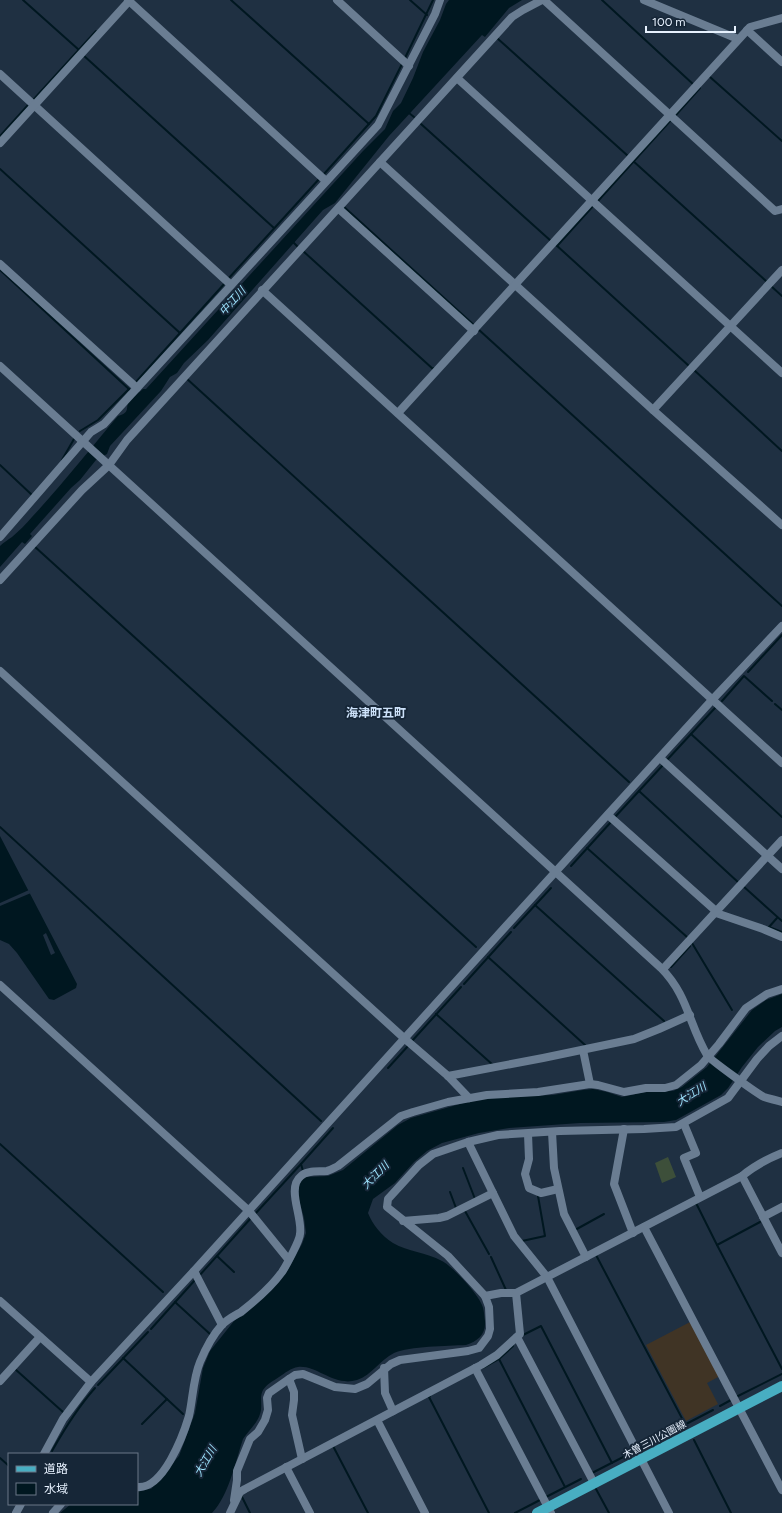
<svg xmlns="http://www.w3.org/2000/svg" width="782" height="1513" font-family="Figtree,'Noto Sans JP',sans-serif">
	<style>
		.industrial { fill: #403425 }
		.green { fill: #3d4f3a }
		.water { fill: #001720 }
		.pier { fill: #1f3042 }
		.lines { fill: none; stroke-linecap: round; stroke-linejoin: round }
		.stream { stroke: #001720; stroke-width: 2 }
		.minor { stroke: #6a7d92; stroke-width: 8 }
		.major { stroke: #48aec2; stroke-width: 10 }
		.labels { text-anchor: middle; stroke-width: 4; stroke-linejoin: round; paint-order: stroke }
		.street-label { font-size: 10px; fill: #e7f1fe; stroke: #162637 }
		.water-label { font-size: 11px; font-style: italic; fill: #9de3fd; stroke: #162637 }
		.quarter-label { font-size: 12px; font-weight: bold; fill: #cce1f9; stroke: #162637 }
	</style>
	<rect width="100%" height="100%" fill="#1f3042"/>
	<polygon class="industrial" points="692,1321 720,1376 707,1383 718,1404 686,1421 646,1345"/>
	<polygon class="green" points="668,1157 676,1177 662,1183 655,1163"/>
	<g class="water">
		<path d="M 449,0 L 522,0 L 509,8 L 485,37 L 482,35 L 389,136 L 335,203 L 323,210 L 208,340 L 184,363 L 177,373 L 170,377 L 161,391 L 110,446 L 107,454 L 96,460 L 80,480 L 71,488 L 30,534 L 32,536 L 25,544 L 22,542 L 0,567 L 0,546 C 4,542 8,540 12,537 C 19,531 26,524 32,517 C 62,485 89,450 118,416 C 132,412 124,407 130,400 C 134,396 139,393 143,389 L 146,389 L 363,151 L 385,129 L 393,111 L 401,103 L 413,78 L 423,52 L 440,20 L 446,4 Z"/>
		<polygon points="0,836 77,984 76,988 54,1000 49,999 17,953 9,944 0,940"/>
		<path d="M 782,994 L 782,1027 L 775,1031 L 758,1047 L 742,1067 L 728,1088 L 721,1095 L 676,1120 L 664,1122 L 580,1123 L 509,1128 L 479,1133 L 442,1143 L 427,1151 L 414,1162 L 395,1183 L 373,1199 L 368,1213 C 373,1225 381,1235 393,1243 C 408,1252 426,1252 442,1261 C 452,1266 476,1292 481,1303 C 484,1308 484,1314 485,1321 C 486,1334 478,1341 466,1345 C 447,1346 410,1346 394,1353 C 380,1360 372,1375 357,1380 C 334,1387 317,1365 298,1367 C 291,1368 285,1373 279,1377 C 273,1381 267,1384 263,1390 C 259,1397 263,1406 260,1414 C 257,1424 248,1431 243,1439 C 235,1463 229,1495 212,1513 L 60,1513 L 71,1504 L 137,1504 L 137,1490 L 151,1489 L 179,1456 L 195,1413 L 203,1368 L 210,1351 L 234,1321 L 255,1304 L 286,1273 L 302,1244 L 306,1233 L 304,1218 L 298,1196 L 299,1182 L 306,1177 L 328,1176 L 343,1170 L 398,1125 L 411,1118 L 467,1102 L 486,1098 L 553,1095 L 583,1090 L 593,1089 L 607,1092 L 622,1097 L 645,1092 L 673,1091 L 682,1087 L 707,1067 L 752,1010 L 766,1000 Z"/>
	</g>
	<g class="pier">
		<polygon points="29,890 31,893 0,906 0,903"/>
		<polygon points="46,933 55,953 51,955 43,935"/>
	</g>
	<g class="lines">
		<g class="stream">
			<polyline points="23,0 79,50"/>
			<polyline points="231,0 369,124"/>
			<polyline points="410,0 427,15"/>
			<polyline points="602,0 694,85"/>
			<polyline points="497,38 628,156"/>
			<polyline points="83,55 274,228"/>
			<polyline points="405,58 433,0"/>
			<polyline points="710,77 782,141"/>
			<polyline points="33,100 96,31"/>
			<polyline points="409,113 414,117"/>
			<polyline points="675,116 700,88"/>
			<polyline points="421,124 551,241"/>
			<polyline points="0,136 29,104"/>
			<polyline points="632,160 766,281"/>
			<polyline points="0,169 180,333"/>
			<polyline points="324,174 376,116 402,64"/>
			<polyline points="597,202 671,120"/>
			<polyline points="343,206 475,326"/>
			<polyline points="292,241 298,247"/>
			<polyline points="555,244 689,366"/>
			<polyline points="557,246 594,205"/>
			<polyline points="303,251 433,369 434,368"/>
			<polyline points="0,270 131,391"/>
			<polyline points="228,279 320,178"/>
			<polyline points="771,286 782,296"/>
			<polyline points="478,329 782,606"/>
			<polyline points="694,370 782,451"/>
			<polyline points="186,378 629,782"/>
			<polyline points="135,383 225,283"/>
			<polyline points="80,431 98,420 129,389"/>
			<polyline points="62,460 74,439"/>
			<polyline points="0,465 32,495"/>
			<polyline points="34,546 476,947"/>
			<polyline points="748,672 782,635"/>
			<polyline points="722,701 744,676 772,701"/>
			<polyline points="775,704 782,710"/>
			<polyline points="691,734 782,817"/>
			<polyline points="667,760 715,708"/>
			<polyline points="639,791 739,883"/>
			<polyline points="615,817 663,765"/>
			<polyline points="0,827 321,1121"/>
			<polyline points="587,848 687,937"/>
			<polyline points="571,866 611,822"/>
			<polyline points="743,886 782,921"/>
			<polyline points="535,905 664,1021"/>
			<polyline points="777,918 769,927 782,932"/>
			<polyline points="514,928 551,888"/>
			<polyline points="692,943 732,1010"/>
			<polyline points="488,957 585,1045"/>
			<polyline points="671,967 690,946"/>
			<polyline points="464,984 511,932"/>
			<polyline points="436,1014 493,1065"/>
			<polyline points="412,1041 461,987"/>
			<polyline points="388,1068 408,1046"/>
			<polyline points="0,1144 163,1292"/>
			<polyline points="463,1168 475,1199"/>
			<polyline points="303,1171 301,1164 333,1128"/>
			<polyline points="450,1192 456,1208"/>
			<polyline points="695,1204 696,1203 717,1245 760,1222"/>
			<polyline points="465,1211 489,1254"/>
			<polyline points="255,1214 301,1164"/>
			<polyline points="575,1230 604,1214"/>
			<polyline points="523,1242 522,1241 545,1236 538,1196 541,1196"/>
			<polyline points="717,1245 782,1369"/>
			<polyline points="596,1255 685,1424"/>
			<polyline points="217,1256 234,1272"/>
			<polyline points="491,1257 506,1290"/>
			<polyline points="199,1276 251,1218"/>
			<polyline points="175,1302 210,1334"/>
			<polyline points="151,1329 195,1280"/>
			<polyline points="523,1335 541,1326 612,1463"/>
			<polyline points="123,1358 183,1414"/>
			<polyline points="499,1359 565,1487"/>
			<polyline points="483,1368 499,1359 513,1346"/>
			<polyline points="15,1369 63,1412"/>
			<polyline points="98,1385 148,1332"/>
			<polyline points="430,1396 429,1397 489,1513"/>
			<polyline points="736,1397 782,1374"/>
			<polyline points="720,1406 731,1400"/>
			<polyline points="142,1424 167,1399"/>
			<polyline points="694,1440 731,1513"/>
			<polyline points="333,1446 368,1513"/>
			<polyline points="638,1449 713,1410"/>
			<path d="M 52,1451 C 65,1428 78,1407 95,1388"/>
			<polyline points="0,1458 9,1466"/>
			<polyline points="592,1473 633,1452"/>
			<polyline points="596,1489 609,1513"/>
			<polyline points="241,1495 250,1513"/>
			<polyline points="546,1497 581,1479"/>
			<polyline points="515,1513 540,1500"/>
		</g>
		<g class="minor">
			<polyline points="128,0 326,181"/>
			<polyline points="337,0 409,66"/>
			<polyline points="544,0 775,211 782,209"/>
			<polyline points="644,0 738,39"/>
			<polyline points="747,30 782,62"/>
			<polyline points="0,74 231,285"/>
			<polyline points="457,78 782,373"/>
			<polyline points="0,143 130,0"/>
			<polyline points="380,162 653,410 782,525"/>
			<polyline points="339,209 474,331"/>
			<polyline points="0,264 137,388"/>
			<polyline points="262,290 782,763"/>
			<path d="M 0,366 L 661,968 C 688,995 689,1025 707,1055 C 710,1060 758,1094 764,1097 C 770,1099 776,1100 782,1102"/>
			<polyline points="653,410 782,270"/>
			<polyline points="398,413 750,27 782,18"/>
			<polyline points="0,537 91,432 104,424 137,388 378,125 435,14 440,0"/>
			<polyline points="0,580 82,490 109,465 127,440 512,17 523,10 542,0"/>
			<polyline points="0,671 405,1039 448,1076 469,1098"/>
			<polyline points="660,758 782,869"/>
			<polyline points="608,815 717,912"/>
			<polyline points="716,913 763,929 782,937"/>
			<polyline points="663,969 782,840"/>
			<polyline points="0,985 249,1211 288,1259"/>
			<polyline points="583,1050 590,1084"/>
			<polyline points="448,1076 543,1058 634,1039 659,1029 690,1015"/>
			<polyline points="684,1124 696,1153 684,1158 700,1197"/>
			<polyline points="624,1129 614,1184 633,1233"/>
			<polyline points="552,1132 554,1168 564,1214 586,1257"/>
			<polyline points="528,1134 529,1159 525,1174 529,1188 541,1193 558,1189"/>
			<polyline points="468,1142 514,1236 547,1277 669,1513"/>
			<polyline points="742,1176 782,1253"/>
			<polyline points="763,1217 782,1207"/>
			<polyline points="403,1221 439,1218 447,1216 493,1193"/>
			<polyline points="644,1227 782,1490"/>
			<polyline points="194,1271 222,1325"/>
			<polyline points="485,1296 501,1293 516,1293"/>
			<polyline points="0,1301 91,1382"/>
			<polyline points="517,1337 594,1483"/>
			<polyline points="384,1368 385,1393 393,1411"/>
			<polyline points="475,1368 551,1513"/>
			<polyline points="0,1381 40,1337"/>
			<polyline points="377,1420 425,1513"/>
			<polyline points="44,1454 63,1419 91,1382 194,1271 507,925 712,700 782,626"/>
			<polyline points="302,1459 292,1415 294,1400 294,1392 289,1379 295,1375 303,1374 335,1387 355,1389 367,1384 391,1364 400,1360 468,1351 479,1348 488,1336 490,1329 489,1307 485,1296 448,1256 387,1207 388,1199 419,1165 433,1154 468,1142 498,1135 560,1131 644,1129 676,1127 728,1098 757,1059 769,1046 782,1036"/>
			<polyline points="286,1467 310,1513"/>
			<path d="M 137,1487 C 163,1490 183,1436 189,1416 C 193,1398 193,1379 200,1362 C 205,1350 212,1336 221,1326 C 226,1320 234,1316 241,1312 C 255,1301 272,1286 282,1272 C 286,1266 300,1240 300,1234 C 303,1217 286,1188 301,1176 C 307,1170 319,1172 327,1171 C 331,1170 334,1168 338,1166 L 401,1116 L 413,1112 L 448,1102 L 487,1095 L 538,1092 L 590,1084 L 598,1085 L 624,1092 L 646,1088 L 665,1088 L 676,1085 L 701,1065 L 719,1044 L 746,1008 L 767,994 L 782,989"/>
			<polyline points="234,1500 237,1480 237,1471 250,1439 258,1432 265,1420 268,1410 267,1398 269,1393 289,1379"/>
			<polyline points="16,1513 21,1504"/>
			<polyline points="53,1513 61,1504"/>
			<path d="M 230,1513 L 240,1492 L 245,1489 L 481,1365 L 497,1355 L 520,1334 L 516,1293 L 742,1176 C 754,1166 767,1159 782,1153"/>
		</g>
		<polyline class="major" points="537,1513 782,1386"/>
	</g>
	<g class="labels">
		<g class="street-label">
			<text transform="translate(654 1439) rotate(-28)" y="4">木曽三川公園線</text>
		</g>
		<g class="water-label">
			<text transform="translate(232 301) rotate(-48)" y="4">中江川</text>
			<text transform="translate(691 1094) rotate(-32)" y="4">大江川</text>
			<text transform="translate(375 1175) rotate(-45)" y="4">大江川</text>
			<text transform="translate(205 1461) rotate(-60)" y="4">大江川</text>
		</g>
		<g class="quarter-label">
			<text x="376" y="717">海津町五町</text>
		</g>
	</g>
	<rect x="8" y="1453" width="130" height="52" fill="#162637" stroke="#6a7787"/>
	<rect x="16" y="1466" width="20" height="6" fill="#48aec2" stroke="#6a7787"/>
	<text x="44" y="1473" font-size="12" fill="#e7f1fe">道路</text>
	<rect x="16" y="1483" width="20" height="12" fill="#001720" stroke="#6a7787"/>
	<text x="44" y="1493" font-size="12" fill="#e7f1fe">水域</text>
	<path d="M646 26v6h89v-6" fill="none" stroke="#e7f1fe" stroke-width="2"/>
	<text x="652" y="26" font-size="12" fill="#e7f1fe" stroke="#162637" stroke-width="3" paint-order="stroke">100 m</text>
</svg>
